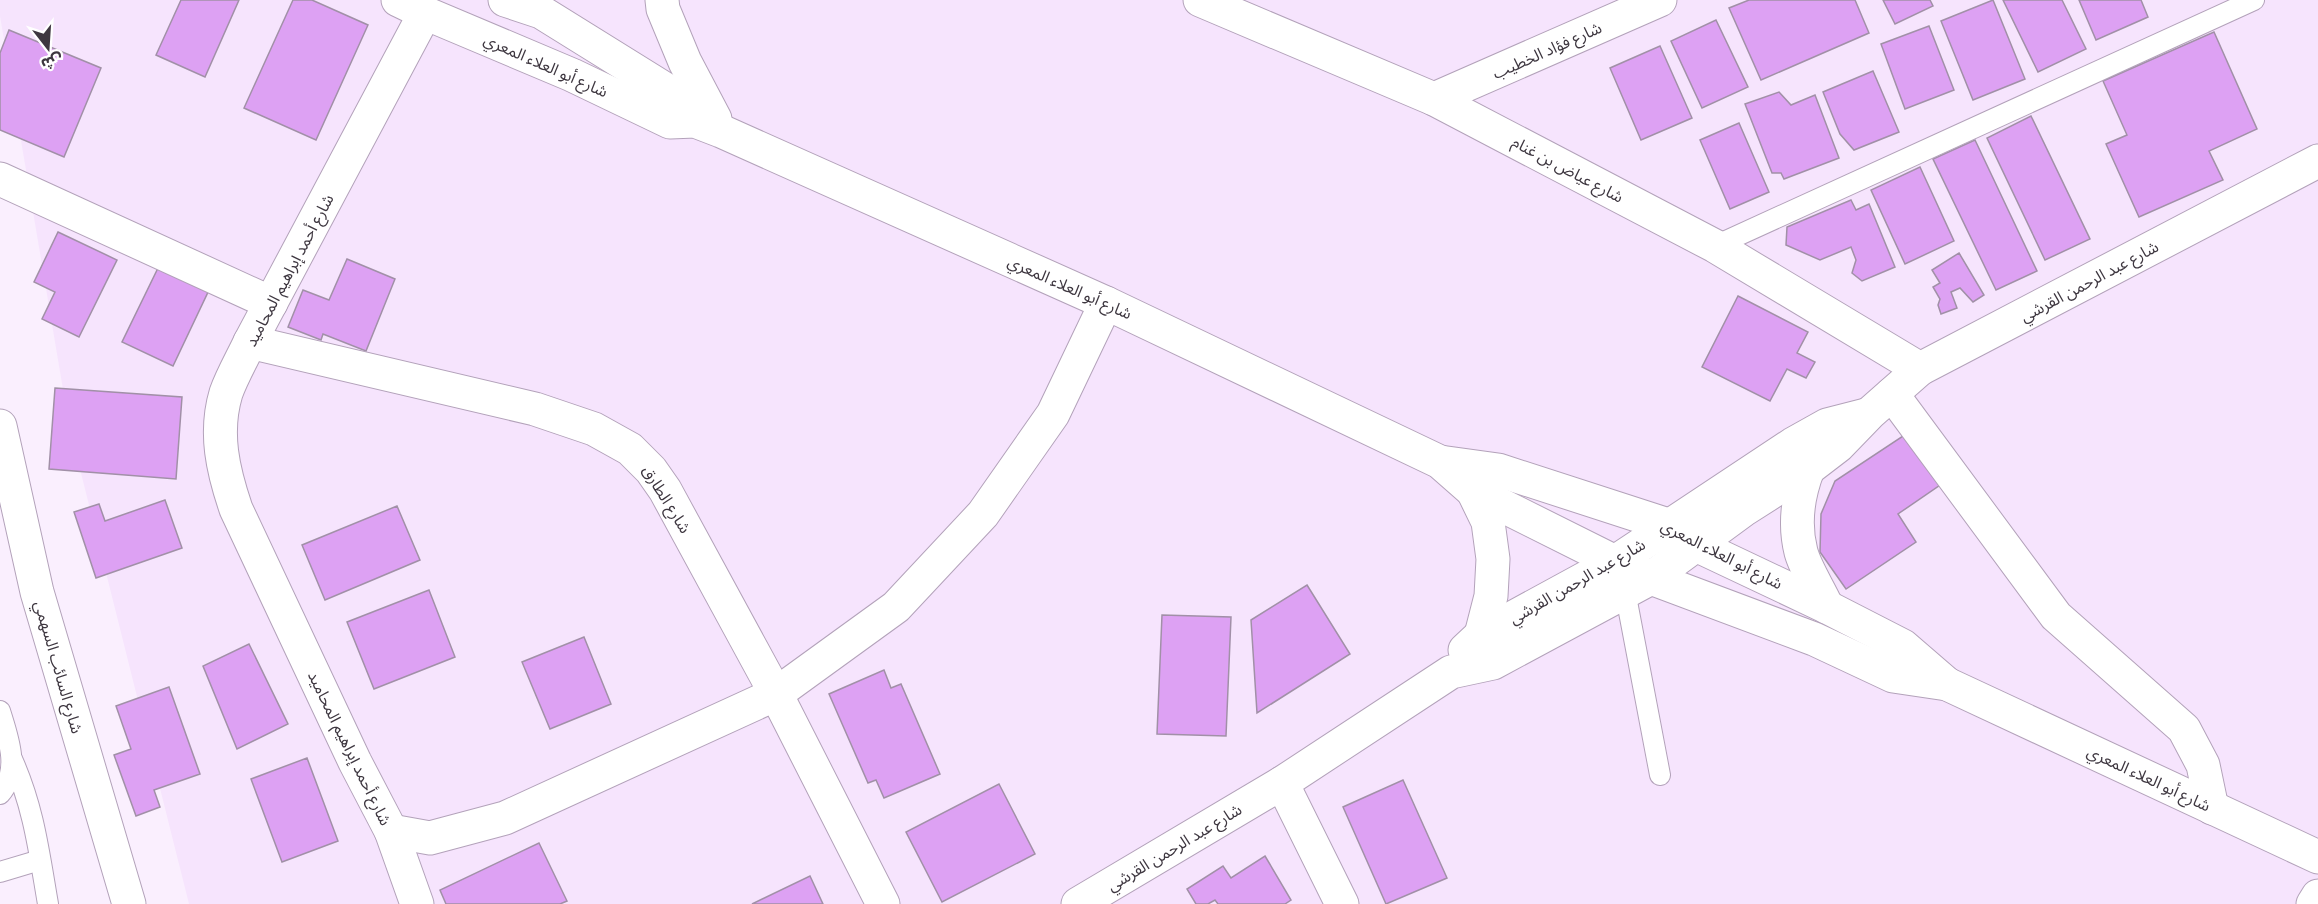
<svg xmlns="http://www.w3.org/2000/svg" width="2318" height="904" font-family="'Titillium Web','Noto Sans Arabic',sans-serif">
	<rect width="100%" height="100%" fill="#faeffe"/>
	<polygon fill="#f6e4fd" points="0,0 2318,0 2318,904 189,904 69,425 0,16"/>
	<g fill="#dda1f3" stroke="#a190a7" stroke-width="1.5">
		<polygon points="181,0 239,0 205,77 156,55"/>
		<polygon points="293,0 312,0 368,25 316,140 244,108"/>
		<polygon points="1749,0 1855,0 1869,33 1761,80 1729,8"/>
		<polygon points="1883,0 1930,0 1933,6 1895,24"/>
		<polygon points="1993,0 2025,79 1973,100 1941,21"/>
		<polygon points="2003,0 2062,0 2086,49 2038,72"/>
		<polygon points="2079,0 2141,0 2148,17 2096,40"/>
		<polygon points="1716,20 1748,87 1702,108 1671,41"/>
		<polygon points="1929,26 1954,90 1905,109 1881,44"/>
		<polygon points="9,30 101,68 64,157 0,130 0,53"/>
		<polygon points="2214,32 2257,129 2209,151 2223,180 2139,217 2106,144 2127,135 2103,81"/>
		<polygon points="1660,46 1692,118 1641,140 1610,68"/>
		<polygon points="1873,71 1899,132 1854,150 1840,134 1823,92"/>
		<polygon points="1779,92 1791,105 1815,95 1839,158 1784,179 1781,173 1772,173 1745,104"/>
		<polygon points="2031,116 2090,239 2045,260 1987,138"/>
		<polygon points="1739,123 1769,192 1730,209 1700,140"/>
		<polygon points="1975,140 2037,271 1996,290 1933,159"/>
		<polygon points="1920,167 1954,241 1905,264 1871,190"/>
		<polygon points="1851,200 1856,210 1869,204 1895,267 1862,281 1852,273 1856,260 1851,247 1820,260 1786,245 1787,227"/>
		<polygon points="58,232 117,260 79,337 42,319 55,292 34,282"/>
		<polygon points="1959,253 1984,295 1973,302 1960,288 1951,292 1957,308 1941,314 1938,305 1940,299 1933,287 1940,283 1932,270"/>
		<polygon points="347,259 395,279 366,351 323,334 321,340 288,327 303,290 329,300"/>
		<polygon points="159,266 209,290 173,366 122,342"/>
		<polygon points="1738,296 1808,332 1797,353 1815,362 1806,378 1787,369 1770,401 1702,367"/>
		<polygon points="55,388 182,397 176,479 49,469"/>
		<polygon points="1909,432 1943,483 1898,514 1916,542 1846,589 1820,552 1821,514 1835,481"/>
		<polygon points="165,500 182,548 96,578 74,512 99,504 105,521"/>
		<polygon points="397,506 420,560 325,600 302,545"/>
		<polygon points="1307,585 1350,654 1257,713 1251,620"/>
		<polygon points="429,590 455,657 374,689 347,622"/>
		<polygon points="1162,615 1231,617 1226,736 1157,734"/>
		<polygon points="584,637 611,704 550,729 522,662"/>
		<polygon points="249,644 288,724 237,749 203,666"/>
		<polygon points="884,670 891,688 901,684 940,774 884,798 876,780 868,783 829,694"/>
		<polygon points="169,687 200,774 154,790 160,807 136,816 114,755 131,749 116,706"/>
		<polygon points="307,758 338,841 282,862 251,779"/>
		<polygon points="1403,780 1447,878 1386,904 1343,807"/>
		<polygon points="999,784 1035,854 942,902 906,832"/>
		<polygon points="539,843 567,901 560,904 446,904 440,890"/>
		<polygon points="1265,856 1291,900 1285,904 1218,904 1215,900 1208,904 1196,904 1187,889 1223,866 1231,878"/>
		<polygon points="810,876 823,904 752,904"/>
	</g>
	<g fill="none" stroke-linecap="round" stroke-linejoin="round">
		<g stroke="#b3a2ba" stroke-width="22">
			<g id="lane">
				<polyline points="1715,246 2254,0"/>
				<polyline points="1625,591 1660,775"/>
				<path d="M0 711C8 737 21 770 0 794"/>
				<path d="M12 759C34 808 39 852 48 904"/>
				<polyline points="0,872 40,860"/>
			</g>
		</g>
		<g stroke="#b3a2ba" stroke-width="35">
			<g id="street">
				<polyline points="1200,0 1434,99 1715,246 1920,369"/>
				<polyline points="1434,99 1660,0"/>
				<polyline points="0,179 271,303"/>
				<polyline points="250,342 535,409 594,429 630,449 651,470 665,490 776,694 883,904"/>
				<polyline points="1892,394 2056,616 2184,729 2203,765 2212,808"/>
				<polyline points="0,426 37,592 129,904"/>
				<polyline points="1465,650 1481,635 1615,562 1793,444 1827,425 1866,415"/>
				<polyline points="1282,783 1342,904"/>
				<polyline points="391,831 430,838 505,818 776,694 896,607 983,514 1053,414 1106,303"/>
				<path d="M417 904 391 831 355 762 236 509C223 471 214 433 226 393 232 376 242 359 250 342L425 13"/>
				<polyline points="1078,904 1282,783 1451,672 1493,663 1651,578 1745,509 1808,469 1838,446 1869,414 1920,369 2318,161"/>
				<polyline points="2313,904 2318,896"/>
			</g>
		</g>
		<g stroke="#b3a2ba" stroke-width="35">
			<g id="secondary">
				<polyline points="398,0 425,13 572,75 670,122 695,121 721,131 1106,303 1440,462 1473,491 1615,562 1651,578 1814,639 1893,676 1947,684 2318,857"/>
				<polyline points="505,0 541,12 681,99 695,121"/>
				<polyline points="662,0 663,9 685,62 715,119"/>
				<polyline points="1440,462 1498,470 1671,526 1696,545 1827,607 1903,646 1947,684"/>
				<path d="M1808 469C1798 495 1794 525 1801 552 1806 570 1819 589 1827 607"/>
				<polyline points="1473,491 1488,522 1493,559 1491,596 1481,635"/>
			</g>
		</g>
		<use href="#lane" stroke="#fff" stroke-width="20"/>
		<use href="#street" stroke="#fff" stroke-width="33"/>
		<use href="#secondary" stroke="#fff" stroke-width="33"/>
	</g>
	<g text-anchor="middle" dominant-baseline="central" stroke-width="4.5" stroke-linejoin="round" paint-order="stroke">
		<g font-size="16" fill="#3e3740" stroke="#fff">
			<text transform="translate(1547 50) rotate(-24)">شارع فؤاد الخطيب</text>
			<text transform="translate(546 65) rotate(24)">شارع أبو العلاء المعري</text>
			<text transform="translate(1568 169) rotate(28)">شارع عياض بن غنام</text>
			<text transform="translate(289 270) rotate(-62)">شارع أحمد إبراهيم المحاميد</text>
			<text transform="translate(2089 281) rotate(-28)">شارع عبد الرحمن القرشي</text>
			<text transform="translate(1070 287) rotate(24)">شارع أبو العلاء المعري</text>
			<text transform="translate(667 499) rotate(58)">شارع الطارق</text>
			<text transform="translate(1722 554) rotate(27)">شارع أبو العلاء المعري</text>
			<text transform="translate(1577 581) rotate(-30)">شارع عبد الرحمن القرشي</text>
			<text transform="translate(59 667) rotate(74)">شارع السائب السهمي</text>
			<text transform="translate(350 748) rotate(64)">شارع أحمد إبراهيم المحاميد</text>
			<text transform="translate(2149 778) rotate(25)">شارع أبو العلاء المعري</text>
			<text transform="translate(1174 847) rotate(-31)">شارع عبد الرحمن القرشي</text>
		</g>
	</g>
	<g transform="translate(48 48) rotate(163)" stroke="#ffffff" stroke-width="4.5" paint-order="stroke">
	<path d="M0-4.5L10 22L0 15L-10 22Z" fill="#3e3740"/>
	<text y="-9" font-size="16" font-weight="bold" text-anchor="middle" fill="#3e3740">ش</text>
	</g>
</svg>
